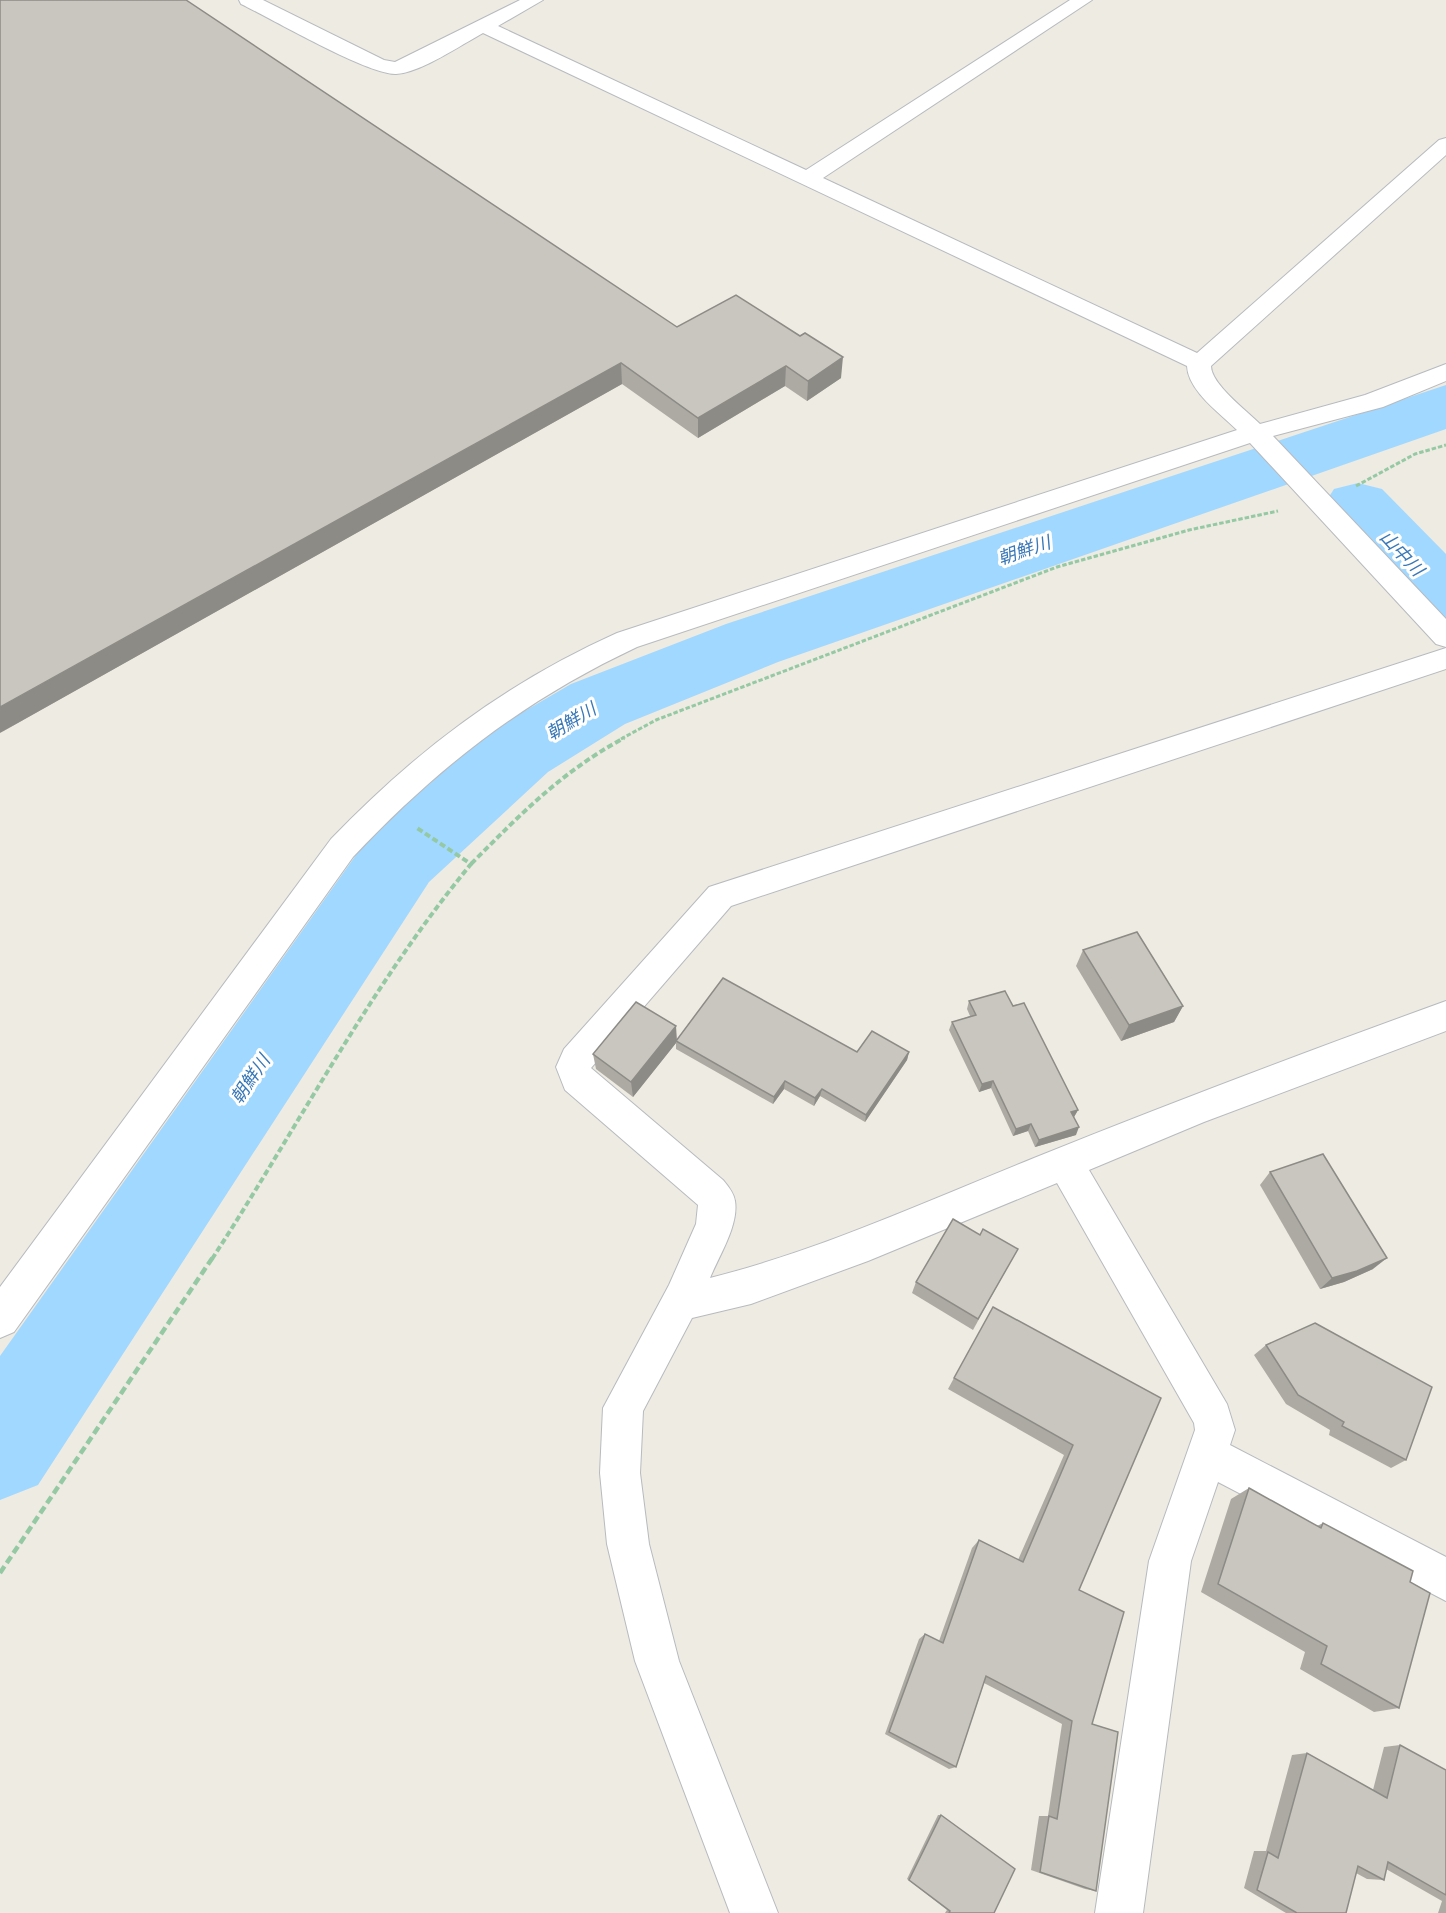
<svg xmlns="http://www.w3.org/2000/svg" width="1446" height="1913" font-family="'IBM Plex Sans','Noto Sans JP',sans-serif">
	<rect width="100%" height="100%" fill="#eeebe2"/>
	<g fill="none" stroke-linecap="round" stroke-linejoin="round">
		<g fill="#a1d8ff" fill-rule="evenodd">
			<polygon points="1446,385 1446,429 778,662 625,724 548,772 429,882 38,1485 0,1500 0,1356 371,834 492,730 571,684 726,624"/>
			<polygon points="1358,483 1382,489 1446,554 1446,625 1420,617 1334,523 1323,506 1334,489"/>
		</g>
		<g stroke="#b7babf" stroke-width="2">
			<g id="minor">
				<path d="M239 0H263L384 60 395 62 520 0H543L498 26 806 170 1070 0H1092L823 178 1197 353 1439 140 1446 138V155L1211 366C1211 384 1246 410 1260 424L1365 395 1446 364V381L1383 407 1273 436 1446 619V647L1436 644 1250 443 637 647C524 700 438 767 353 857L14 1332 0 1338V1287L331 839C417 750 504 684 617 633L1237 430C1221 414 1188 391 1187 366L483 33C461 45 420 73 396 74 368 75 272 19 241 4Z"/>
				<path d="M1446 648V669L731 906 591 1068 723 1180C728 1186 734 1193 735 1201 739 1225 719 1256 710 1278 821 1250 927 1201 1034 1158 1170 1103 1308 1051 1446 1001V1031L1204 1122 1089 1170 1227 1404 1235 1430 1230 1445 1446 1557V1601L1218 1482 1191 1561 1143 1913H1095L1149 1561 1195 1430 1194 1423 1057 1183 868 1261 751 1304 692 1318 643 1411 640 1473 649 1544 679 1661 778 1913H730L635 1661 607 1544 600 1473 603 1408 669 1285 696 1224 698 1205 565 1090 556 1067 564 1049 709 887Z"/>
			</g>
		</g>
		<g stroke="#95c9a3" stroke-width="3" stroke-dasharray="4.5 2" stroke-linecap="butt">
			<polyline points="1356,486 1415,454 1446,445"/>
			<polyline points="621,739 656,720 1057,567 1189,530 1278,511"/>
		</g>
		<g stroke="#95c9a3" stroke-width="4" stroke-dasharray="6 3" stroke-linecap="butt">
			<path d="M471 864C521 814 561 772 624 738"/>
			<path d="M212 1259C298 1127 371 985 471 864L417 828"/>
		</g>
		<polyline stroke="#95c9a3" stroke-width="4.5" stroke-dasharray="8 4" stroke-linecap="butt" points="0,1573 213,1257"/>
		<use href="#minor" fill="#fff" fill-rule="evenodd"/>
	</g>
	<g fill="#adaaa4">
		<polygon points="677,327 800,336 841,378 807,401 785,386 698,438 622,384 0,733"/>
		<polygon points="1083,950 1183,1006 1174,1022 1121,1041 1076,966"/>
		<polygon points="969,1001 1013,1006 1078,1110 1074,1117 1076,1135 1035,1147 1028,1131 1013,1136 991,1088 979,1092 949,1030 952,1022 970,1016 967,1009"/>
		<polygon points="677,1039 857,1052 909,1052 907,1060 865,1122 820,1096 814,1106 784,1089 773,1104 676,1049 676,1043 633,1097 596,1069 593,1054"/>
		<polygon points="1270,1172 1373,1269 1344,1282 1320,1289 1260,1185"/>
		<polygon points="1011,1261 973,1330 912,1293 916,1282"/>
		<polygon points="1266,1345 1406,1460 1391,1468 1329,1435 1330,1430 1286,1404 1254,1355"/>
		<polygon points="954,1378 1161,1398 1079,1590 1092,1724 1096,1891 1085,1889 1031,1870 1039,1816 1048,1816 1062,1724 984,1683 956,1767 949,1769 885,1734 919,1639 925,1634 939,1641 972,1548 979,1540 1018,1560 1064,1455 948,1389"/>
		<polygon points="1249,1488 1317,1526 1323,1523 1410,1582 1399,1708 1374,1712 1300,1669 1305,1652 1201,1592 1231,1499"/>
		<polygon points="1400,1745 1446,1770 1446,1913 1438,1913 1442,1901 1386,1869 1384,1880 1367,1879 1356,1873 1346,1913 1286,1913 1244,1888 1254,1851 1266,1851 1292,1755 1307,1753 1373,1790 1384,1747"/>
		<polygon points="938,1815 941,1815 994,1913 945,1913 947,1910 907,1879"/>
	</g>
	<g fill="#8d8b86">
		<polygon points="843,357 841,378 807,401 808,381"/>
		<polygon points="621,363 622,384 0,733 0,707"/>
		<polygon points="786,366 785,386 698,438 698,418"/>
		<polygon points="1183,1006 1174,1022 1121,1041 1129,1025"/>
		<polygon points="676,1026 677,1041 676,1041 676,1043 633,1097 631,1082"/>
		<polygon points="909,1052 907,1060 865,1122 866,1115"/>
		<polygon points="785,1081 784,1089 773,1104 774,1097"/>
		<polygon points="993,1081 991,1088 979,1092 982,1084"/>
		<polygon points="822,1089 820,1096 814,1106 815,1098"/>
		<polygon points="1078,1110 1074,1117 1068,1119 1071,1112"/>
		<polygon points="1031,1124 1028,1131 1013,1136 1016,1129"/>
		<polygon points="1079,1127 1076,1135 1035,1147 1039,1140"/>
		<polygon points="1387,1258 1373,1269 1344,1282 1320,1289 1332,1278"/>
	</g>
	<g fill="#c9c6bf" stroke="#8d8b86" stroke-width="1.5">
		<polygon points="0,0 186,0 677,327 736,295 800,336 805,333 843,357 808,381 786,366 698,418 621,363 0,707"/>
		<polygon points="1137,932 1183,1006 1129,1025 1083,950"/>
		<polygon points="723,978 857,1052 872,1031 909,1052 866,1115 822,1089 815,1098 785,1081 774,1097 676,1041"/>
		<polygon points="1005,991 1013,1006 1024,1003 1078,1110 1071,1112 1079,1127 1039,1140 1031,1124 1016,1129 993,1081 982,1084 952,1022 976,1015 969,1001"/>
		<polygon points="636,1002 676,1026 631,1082 593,1054"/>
		<polygon points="1323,1154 1387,1258 1357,1271 1332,1278 1270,1172"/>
		<polygon points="953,1219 980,1235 983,1229 1018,1249 978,1319 916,1282"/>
		<polygon points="993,1307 1161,1398 1079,1590 1124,1612 1092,1724 1118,1732 1096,1891 1040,1872 1049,1816 1057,1819 1072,1721 986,1676 956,1767 889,1732 925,1634 943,1643 979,1540 1023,1562 1073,1445 954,1378"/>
		<polygon points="1315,1323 1432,1387 1406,1460 1342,1426 1344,1422 1298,1395 1266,1345"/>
		<polygon points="1249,1488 1321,1528 1323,1523 1413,1571 1410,1582 1430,1593 1399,1708 1321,1664 1327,1646 1218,1584"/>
		<polygon points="1400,1745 1446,1770 1446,1895 1388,1862 1384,1880 1358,1866 1346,1913 1297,1913 1257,1890 1268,1852 1278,1858 1307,1753 1387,1798"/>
		<polygon points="941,1815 1015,1869 994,1913 949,1913 950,1911 909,1880"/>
	</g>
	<g text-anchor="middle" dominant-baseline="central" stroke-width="6" stroke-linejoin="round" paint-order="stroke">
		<g font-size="18" font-style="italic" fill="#3978b7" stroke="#fff">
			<text transform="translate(1024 550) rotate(-19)">朝鮮川</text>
			<text transform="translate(1402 553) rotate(47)">山中川</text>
			<text transform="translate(571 721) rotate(-31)">朝鮮川</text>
			<text transform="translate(250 1079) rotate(-56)">朝鮮川</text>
		</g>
	</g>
</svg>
